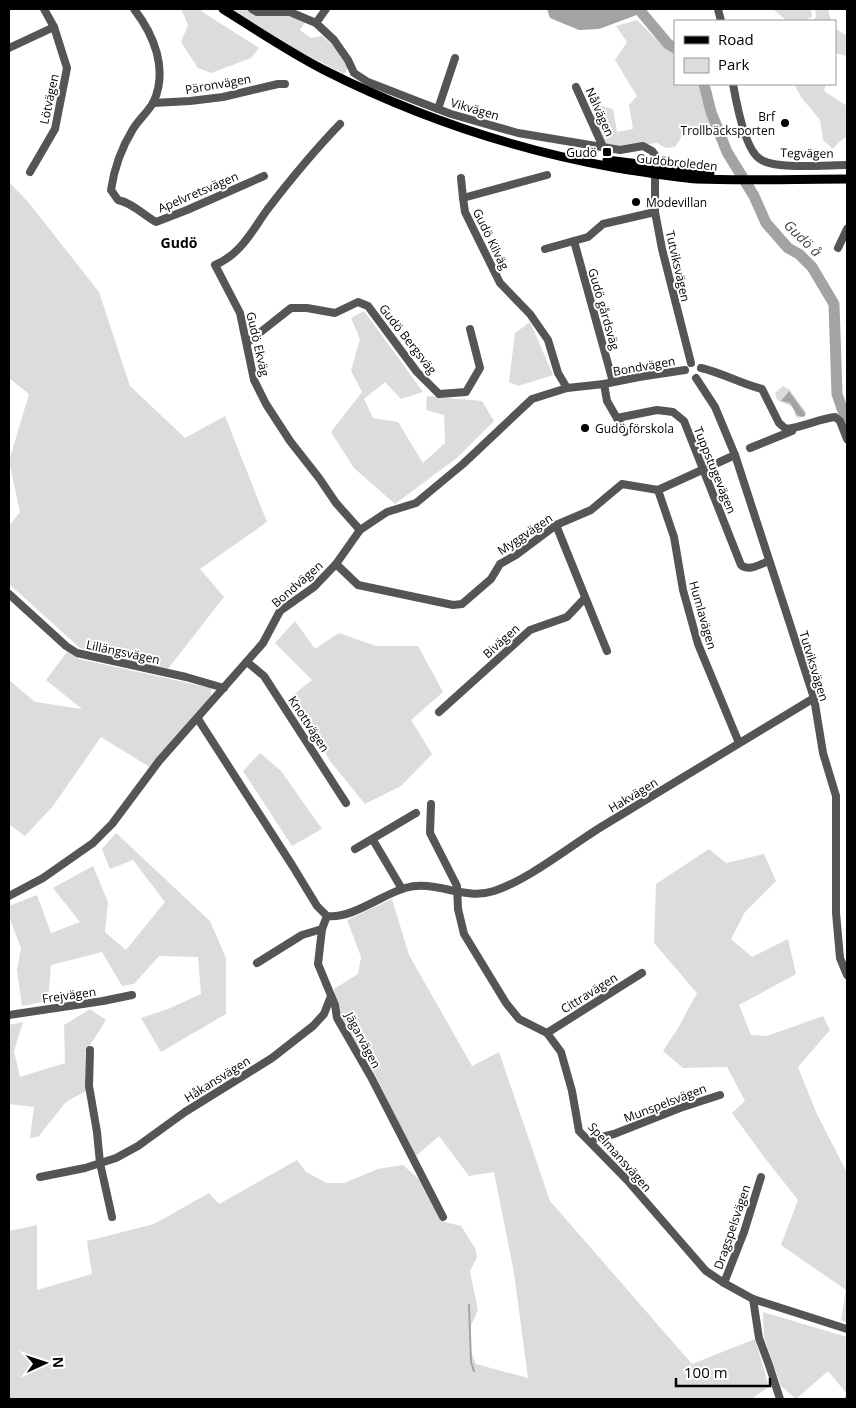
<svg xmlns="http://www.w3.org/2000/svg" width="856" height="1408" font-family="'Open Sans',sans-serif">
	<rect width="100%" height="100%" fill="#fff"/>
	<g fill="#dcdcdc" fill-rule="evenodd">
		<polygon points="181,9 199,9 207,15 259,48 251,58 211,73 198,68 181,42 188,25"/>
		<polygon points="230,9 244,9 263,16 292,16 305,22 300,30 311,38 322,36 340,52 348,68 344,74 291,47"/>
		<polygon points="773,9 811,9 812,17 803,21 787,21"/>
		<polygon points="815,9 828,9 831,21 813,21 816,17"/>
		<polygon points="637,20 667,50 675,54 675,84 699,84 713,122 709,129 681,131 681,138 675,147 666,148 657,143 622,147 606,144 593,116 598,105 613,109 617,132 633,129 629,105 637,96 615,60 627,42 616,26"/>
		<polygon points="835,28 847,36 847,56 835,53"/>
		<polygon points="794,84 826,84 824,91 847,106 847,136 839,142 833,149 823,140 820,120 801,97"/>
		<polygon points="9,182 29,203 99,292 130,386 185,438 225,416 267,522 200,569 224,597 167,670 80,648 9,584 9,526 20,512 9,461 29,394 9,378"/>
		<polygon points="364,311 423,392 401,399 385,382 364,399 373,418 398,422 423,463 445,443 444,415 426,410 427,396 482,401 494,421 458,457 395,504 354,468 331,432 362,392 351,371 360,339 351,318"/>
		<polygon points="530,322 553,375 518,386 509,382 515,333"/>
		<path d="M783 386 789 389 806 412 805 416 798 418 795 415C794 402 784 406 777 399L775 393ZM789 391 805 413H796L790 403 781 401Z"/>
		<polygon points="295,621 315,649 339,633 376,646 418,646 443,692 411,720 432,754 401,786 365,804 330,761 292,696 312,680 275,643"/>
		<polygon points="67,652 79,659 211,688 211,698 151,768 101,737 53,806 25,836 9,824 9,680 35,702 82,709 46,680"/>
		<polygon points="260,753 281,771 322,829 292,846 243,771"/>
		<polygon points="116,833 210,921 226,958 226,1014 161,1052 141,1018 168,1009 201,994 198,957 159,956 134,984 122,986 102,952 51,965 48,1001 22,1006 17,970 21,948 9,917 9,906 37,895 51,933 80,922 53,888 93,866 108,902 105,932 126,950 165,902 133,860 110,869 102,849"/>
		<polygon points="709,849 726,863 764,854 776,881 745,912 731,939 752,957 788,939 796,974 739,1005 751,1035 767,1036 823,1016 830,1030 798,1067 816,1112 847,1173 847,1323 841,1320 846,1290 781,1245 798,1200 764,1157 732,1113 745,1101 727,1067 683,1068 663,1051 678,1028 697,993 654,943 656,884"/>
		<polygon points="392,899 409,955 472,1066 499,1052 550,1201 692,1364 755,1339 769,1387 751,1399 9,1399 9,1231 37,1225 37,1290 92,1274 87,1241 154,1224 209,1193 219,1204 297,1160 306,1172 327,1183 344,1183 378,1169 403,1165 420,1180 441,1221 461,1226 475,1248 477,1257 470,1271 478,1310 469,1330 471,1352 476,1364 528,1378 514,1273 494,1172 469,1176 439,1136 415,1157 368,1060 341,1020 334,989 358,974 361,957 347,920"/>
		<polygon points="90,1009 106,1020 85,1053 86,1091 66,1102 38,1137 30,1138 34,1107 9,1104 9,1025 23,1022 14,1051 20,1077 65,1063 64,1025"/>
		<polygon points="763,1312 847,1337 847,1399 843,1399 847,1394 828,1371 796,1399 781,1386 764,1337"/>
	</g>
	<g fill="#a3a3a3">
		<polygon points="547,9 638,9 642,13 599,29 579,30 550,18"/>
		<polygon points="789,391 805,413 805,416 802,417 797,415 790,403 781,401"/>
	</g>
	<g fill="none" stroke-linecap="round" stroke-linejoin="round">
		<polyline stroke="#a3a3a3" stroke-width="2" points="469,1305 471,1362 474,1371"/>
		<g stroke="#a3a3a3" stroke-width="11">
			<polyline points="642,13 668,44 675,48"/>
			<polyline points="704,84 711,112 727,152 754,196 766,223 788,248 799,254 812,267 834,304 837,394 847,423"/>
		</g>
		<g stroke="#555" stroke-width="8">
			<path d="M134 9C154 35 168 69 154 101 150 110 139 119 133 129 122 147 114 169 111 190L118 200C133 203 143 215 156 222L187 210 264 176"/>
			<polyline points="252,9 257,12 290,12 316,23 334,40 348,60 354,73 368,82 422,103 451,114 518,133 620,150 643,146 652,151 655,155 655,212 662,249 691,363"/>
			<polyline points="718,9 721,21"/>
			<polyline points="316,23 326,9"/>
			<polyline points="9,48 54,27"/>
			<path d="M733 84C736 101 745 150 760 159 776 170 826 165 847 165"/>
			<polyline points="576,87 603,147"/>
			<polyline points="153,103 190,101 223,97 278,84 285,84"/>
			<polyline points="438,109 455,58"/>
			<path d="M340 124C314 151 290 180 267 210 252 231 241 254 215 265L240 313 254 380 266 404 290 441 319 478 336 503 360 530"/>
			<polyline points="30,172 55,129 67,68 54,27 44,9"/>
			<polyline points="547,175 463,198 465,212 500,283 530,314 548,340 558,373 567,388"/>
			<polyline points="461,178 463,198"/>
			<polyline points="574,241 613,382"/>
			<polyline points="838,248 847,229"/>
			<polyline points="545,249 588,237 603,224 655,212"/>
			<polyline points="248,342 291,308 307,308 335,313 358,302 368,306 417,372 439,394 466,392 480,368 470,329"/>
			<path d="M701 368C723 373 741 384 762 389L779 423 786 429C804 427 818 419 835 417L840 421 847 439"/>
			<polyline points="696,378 715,407 735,455 814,698 823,753 836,796 836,913 840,958 847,975"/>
			<polyline points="604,384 607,401 625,432"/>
			<path d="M617 418 657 410 673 412 684 421 741 565C749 572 760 564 769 561"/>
			<polyline points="750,448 792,431"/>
			<polyline points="658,490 674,537 683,590 698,644 739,743"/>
			<polyline points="556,525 607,651"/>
			<polyline points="336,564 358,585 453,605 462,604 491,579 500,564 516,555 556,525 591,510 622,484 658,490 735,455"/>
			<polyline points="9,594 66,646 77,653 186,677 224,688"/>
			<polyline points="247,662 264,676 346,803"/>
			<polyline points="439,712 530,630 567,617 585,598"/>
			<polyline points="198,719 292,865 317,906 327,916 322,929 318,964 335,1005 337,1018 371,1077 443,1217"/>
			<polyline points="431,804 430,833 457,886 458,909 464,934 506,1003 519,1019 547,1033 561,1052 572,1091 579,1131 627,1180 706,1271 724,1283 753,1299 847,1329"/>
			<polyline points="373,840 402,889"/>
			<polyline points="355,849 416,813"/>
			<polyline points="9,896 43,878 93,843 112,824 159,761 263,643 280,611 314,587 336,564 360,530 387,512 416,503 463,464 532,399 567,388 604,384 639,377 685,370"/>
			<path d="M327 916C352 919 381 895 405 888 435 879 464 901 494 891 528 880 569 847 601 827 672 784 743 741 814 698"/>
			<polyline points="257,963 302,935 322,929"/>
			<polyline points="9,1015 103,1001 132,995"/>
			<polyline points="547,1033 642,973"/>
			<polyline points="90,1050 89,1086 97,1132 100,1163 112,1217"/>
			<polyline points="589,1140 614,1134 680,1108 720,1095"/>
			<polyline points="40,1177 85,1168 116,1158 138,1146 185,1112 272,1058 313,1026 324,1014 331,996"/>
			<polyline points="724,1283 744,1232 761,1177"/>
			<polyline points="753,1299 759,1338 769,1365 780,1399"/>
		</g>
		<g stroke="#000" stroke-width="9">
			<path d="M223 9C256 30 289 52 324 70 415 116 516 150 617 168 643 172 670 177 696 179 746 181 797 179 847 179"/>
			<polyline points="607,160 710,173"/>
		</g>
	</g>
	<g fill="#000" stroke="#fff" stroke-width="2">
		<circle cx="785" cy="123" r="5"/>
		<rect x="602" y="147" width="10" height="10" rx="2.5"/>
		<circle cx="636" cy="202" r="5"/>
		<circle cx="585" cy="428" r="5"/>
	</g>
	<g text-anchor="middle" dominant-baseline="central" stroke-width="4" stroke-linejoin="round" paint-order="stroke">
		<g font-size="12" fill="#000" stroke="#fff">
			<text transform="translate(218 84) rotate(-10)">Päronvägen</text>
			<text transform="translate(49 99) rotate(-78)">Lötvägen</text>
			<text transform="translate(475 109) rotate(16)">Vikvägen</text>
			<text transform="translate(600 112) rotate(66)">Nålvägen</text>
			<text transform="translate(807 153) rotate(1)">Tegvägen</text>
			<text transform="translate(677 162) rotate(6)">Gudöbroleden</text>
			<text transform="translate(198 192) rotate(-23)">Apelvretsvägen</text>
			<text transform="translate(491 239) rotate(64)">Gudö Kilväg</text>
			<text transform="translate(678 266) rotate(77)">Tutviksvägen</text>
			<text transform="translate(604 309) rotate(74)">Gudö gårdsväg</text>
			<text transform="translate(408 339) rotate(52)">Gudö Bergsväg</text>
			<text transform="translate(258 344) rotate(77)">Gudö Ekväg</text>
			<text transform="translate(644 366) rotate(-10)">Bondvägen</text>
			<text transform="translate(715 470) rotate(68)">Tuppstugevägen</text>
			<text transform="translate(525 534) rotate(-34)">Myggvägen</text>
			<text transform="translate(297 584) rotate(-41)">Bondvägen</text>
			<text transform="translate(703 615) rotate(74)">Humlavägen</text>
			<text transform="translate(501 641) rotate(-42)">Bivägen</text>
			<text transform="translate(123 652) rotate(12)">Lillängsvägen</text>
			<text transform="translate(814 666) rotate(73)">Tutviksvägen</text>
			<text transform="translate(309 724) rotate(57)">Knottvägen</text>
			<text transform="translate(633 795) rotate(-31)">Hakvägen</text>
			<text transform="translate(589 993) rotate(-32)">Cittravägen</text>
			<text transform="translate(69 995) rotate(-8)">Frejvägen</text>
			<text transform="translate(363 1040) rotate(62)">Jägarvägen</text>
			<text transform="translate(217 1079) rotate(-32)">Håkansvägen</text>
			<text transform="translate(665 1103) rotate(-21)">Munspelsvägen</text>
			<text transform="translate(620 1157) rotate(48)">Spelmansvägen</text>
			<text transform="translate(732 1227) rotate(-71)">Dragspelsvägen</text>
		</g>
		<g font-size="12" fill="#000" stroke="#fff" text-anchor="end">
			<text x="775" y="116">Brf<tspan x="775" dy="14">Trollbäcksporten</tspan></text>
			<text x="597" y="152">Gudö</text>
			<text x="646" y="202" text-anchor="start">Modevillan</text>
			<text x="595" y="428" text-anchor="start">Gudö förskola</text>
		</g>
		<g font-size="14" font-style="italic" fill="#444" stroke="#fff">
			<text transform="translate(803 238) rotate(44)">Gudö å</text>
		</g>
		<g font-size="14" font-weight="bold" fill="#000" stroke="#fff">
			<text x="179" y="242">Gudö</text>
		</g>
	</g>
	<rect width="856" height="1408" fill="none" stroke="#000000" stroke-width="20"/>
	<rect x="674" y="20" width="162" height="65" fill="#ffffff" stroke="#999999"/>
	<rect x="684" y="36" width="25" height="8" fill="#000000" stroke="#999999"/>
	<text x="718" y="45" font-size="15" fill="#000000">Road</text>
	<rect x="684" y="58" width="25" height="15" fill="#dcdcdc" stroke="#999999"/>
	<text x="718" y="70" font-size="15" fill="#000000">Park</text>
	<g transform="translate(45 1363) rotate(87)" stroke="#ffffff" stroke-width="4" paint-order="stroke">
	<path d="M0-4L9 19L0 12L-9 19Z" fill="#000000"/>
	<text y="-8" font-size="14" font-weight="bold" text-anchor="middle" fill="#000000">N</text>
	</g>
	<path d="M676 1378v8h94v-8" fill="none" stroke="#000000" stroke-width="2.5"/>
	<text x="684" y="1378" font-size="15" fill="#000000" stroke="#ffffff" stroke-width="4" paint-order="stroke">100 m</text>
</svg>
